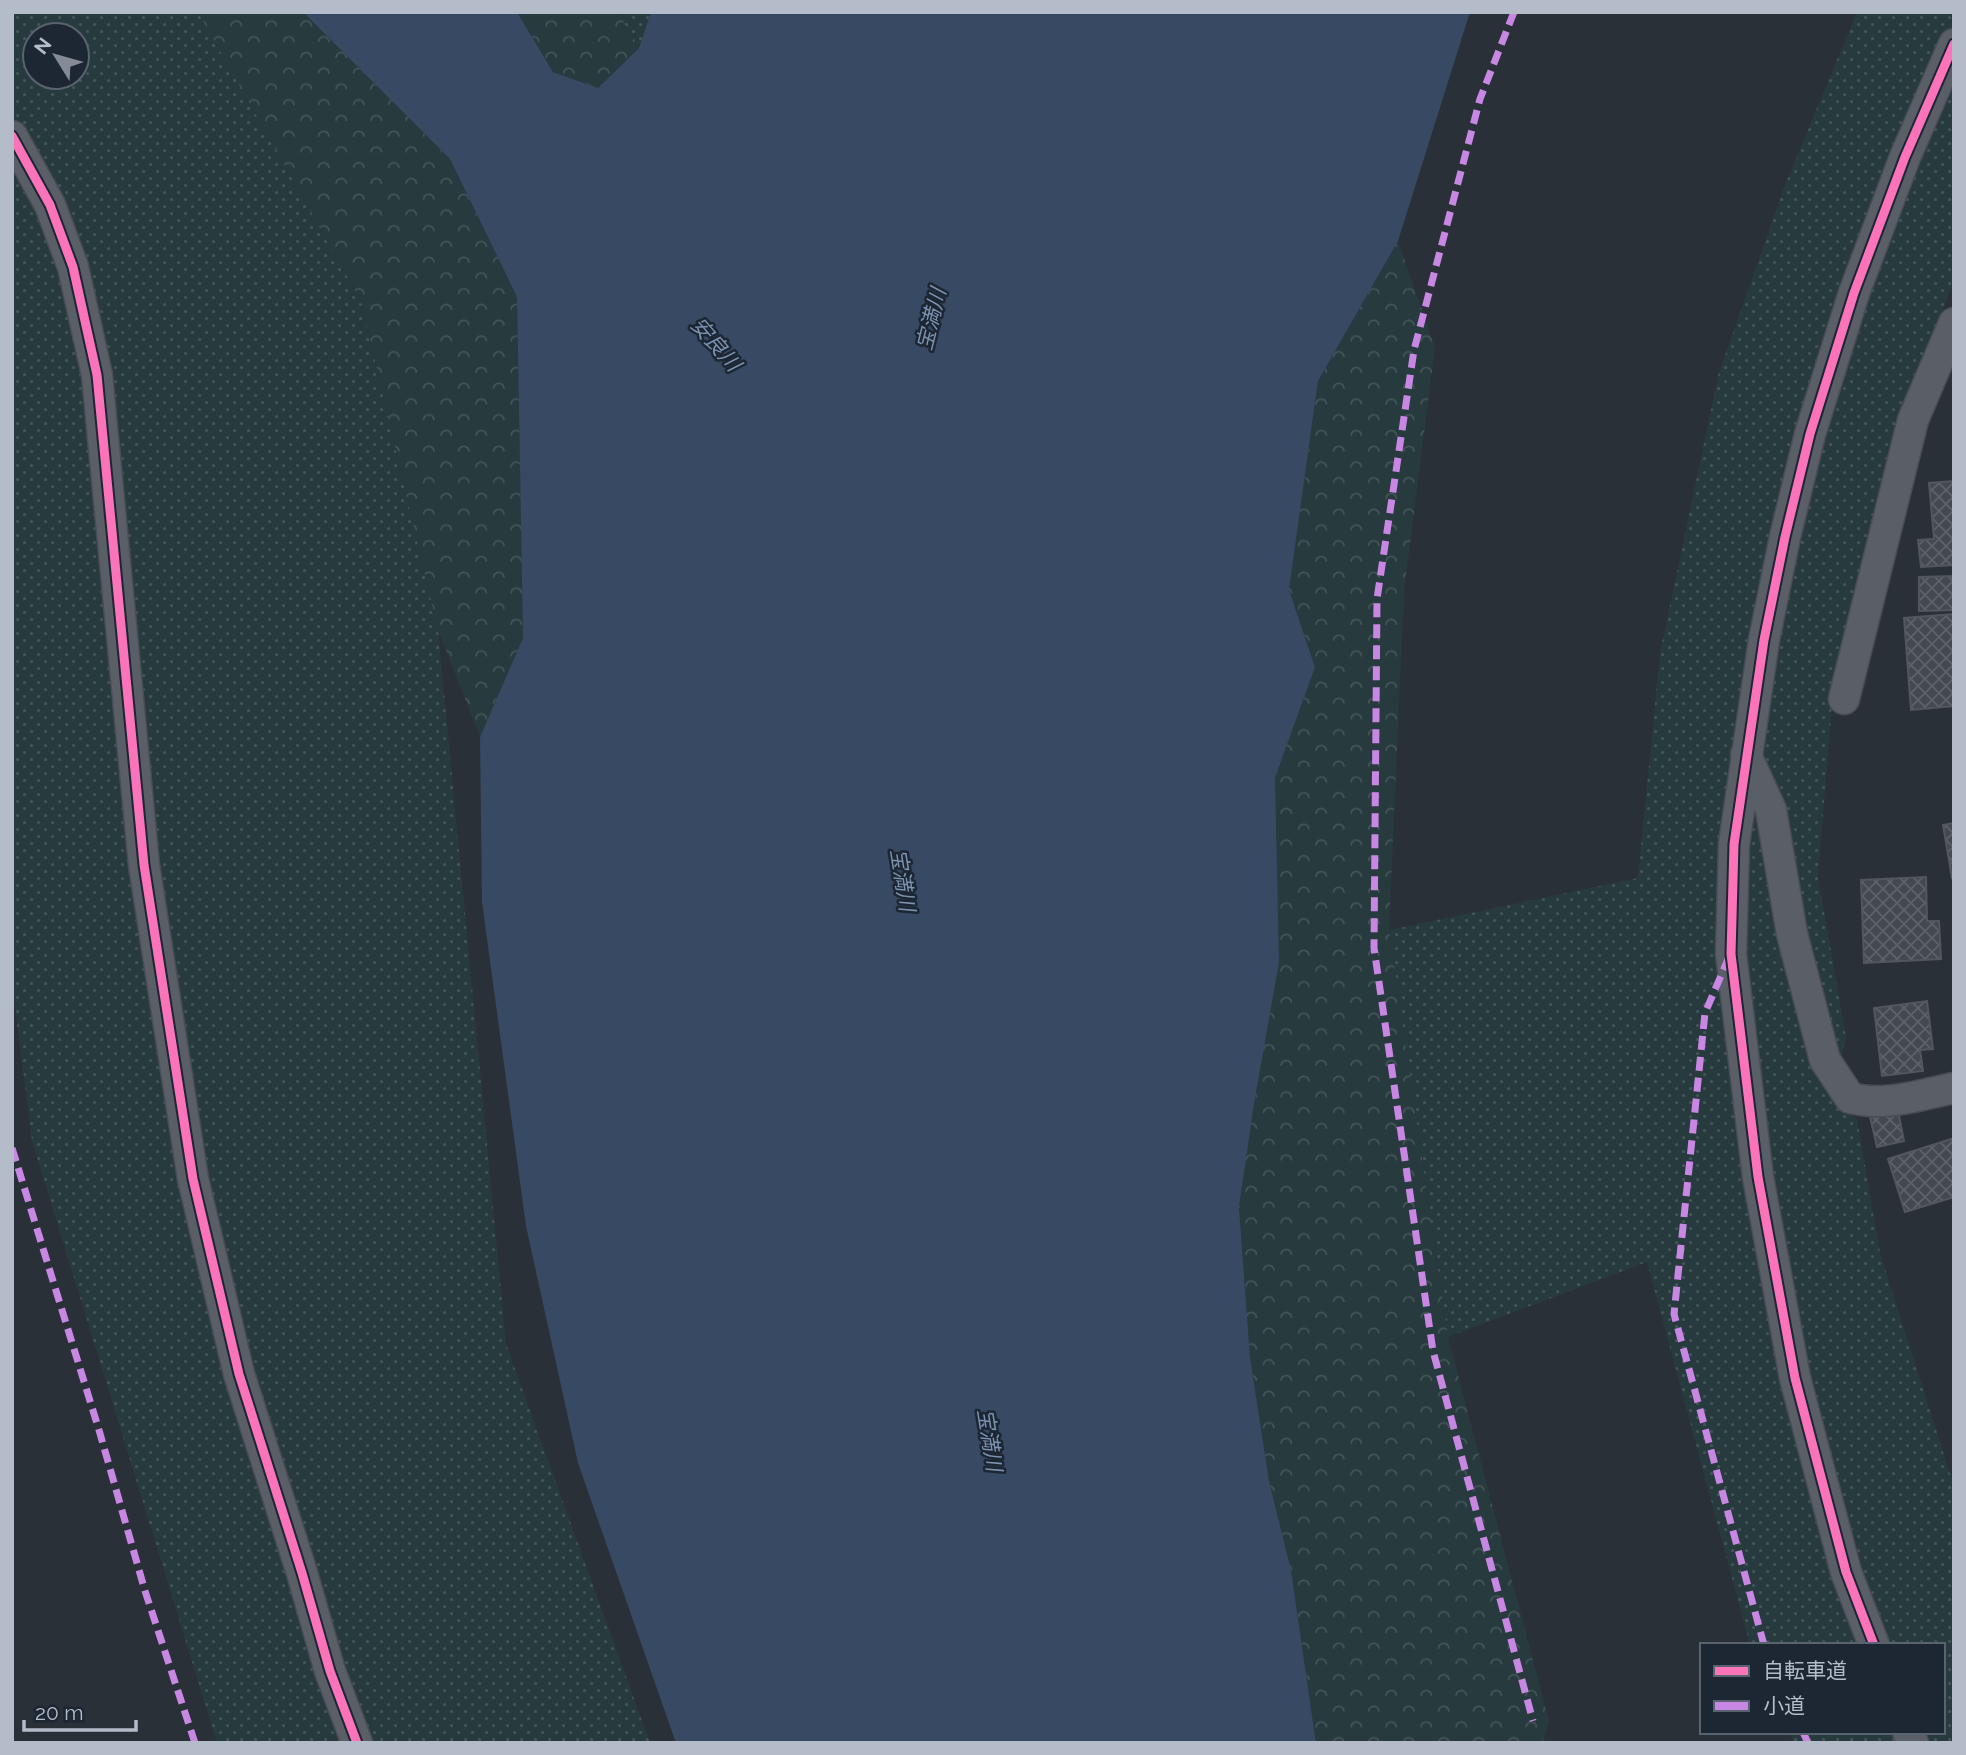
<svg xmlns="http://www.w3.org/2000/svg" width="1966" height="1755" font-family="Raleway,'Noto Sans JP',sans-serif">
	<defs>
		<pattern id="grass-dots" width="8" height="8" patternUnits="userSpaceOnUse" patternTransform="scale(1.75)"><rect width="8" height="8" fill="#273a3e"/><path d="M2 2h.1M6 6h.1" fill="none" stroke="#445559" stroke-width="1.8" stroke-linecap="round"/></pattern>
		<pattern id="forest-crowns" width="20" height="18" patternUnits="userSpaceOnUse" patternTransform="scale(1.75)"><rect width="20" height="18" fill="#273a3e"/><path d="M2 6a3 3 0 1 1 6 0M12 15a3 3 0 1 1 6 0" fill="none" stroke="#445559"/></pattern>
		<pattern id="building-cross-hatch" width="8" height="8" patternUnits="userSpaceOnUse" patternTransform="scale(1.75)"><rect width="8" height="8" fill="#444950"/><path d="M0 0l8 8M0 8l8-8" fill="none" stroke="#5d6168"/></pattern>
	</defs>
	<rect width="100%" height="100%" fill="#2a3038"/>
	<g fill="url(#grass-dots)" fill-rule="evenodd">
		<path d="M12 12H198L361 301 438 630 506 1344 650 1743H217L32 1141 12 984ZM35 35H77V77H35Z"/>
		<polygon points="618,12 651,12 639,48"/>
		<polygon points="1857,12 1954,12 1954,281 1901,417 1832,704 1818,877 1846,1037 1831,1098 1857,1119 1880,1253 1954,1486 1954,1743 1794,1743 1789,1732 1943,1732 1943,1645 1750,1645 1647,1262 1448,1337 1389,930 1638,878 1660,653 1718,376 1783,190"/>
	</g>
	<g fill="url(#forest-crowns)">
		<polygon points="198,12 303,12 450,159 517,297 523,638 480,737 438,630 361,301"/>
		<polygon points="517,12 618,12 639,48 598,88 553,72"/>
		<polygon points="1398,241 1435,348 1404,591 1389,930 1448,1337 1549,1721 1543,1743 1316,1743 1291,1570 1269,1481 1250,1357 1239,1207 1254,1104 1275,778 1315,667 1289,590 1318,381"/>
	</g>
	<polygon fill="#384963" points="303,12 517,12 553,72 598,88 639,48 651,12 1470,12 1398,241 1318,381 1289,590 1315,667 1275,778 1279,962 1254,1104 1239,1207 1250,1357 1269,1481 1291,1570 1316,1743 676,1743 578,1463 526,1226 482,902 480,737 523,638 517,297 450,159"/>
	<g fill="url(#building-cross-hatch)" stroke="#52575f" stroke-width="2">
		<polygon points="1954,481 1954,565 1921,567 1918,540 1934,539 1929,483"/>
		<polygon points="1954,576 1954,610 1919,611 1919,577"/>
		<polygon points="1954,614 1954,706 1911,710 1904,618"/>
		<polygon points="1954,823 1954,877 1952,878 1943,825"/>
		<polygon points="1926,877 1927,921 1939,921 1941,959 1864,963 1861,880"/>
		<polygon points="1927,1001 1933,1049 1920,1050 1923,1071 1882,1076 1874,1008"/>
		<polygon points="1897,1106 1904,1141 1877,1147 1869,1112"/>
		<polygon points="1954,1138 1954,1197 1905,1212 1888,1159"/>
	</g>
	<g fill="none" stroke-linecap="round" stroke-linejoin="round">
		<g stroke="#484c53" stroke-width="33">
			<g id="street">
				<polyline points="12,136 50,205 73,267 97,375 144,865 193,1179 239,1374 302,1573 330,1671 357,1743"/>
				<polyline points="1844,699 1913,420 1954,323"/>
				<path d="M1746 755 1771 810 1792 934 1825 1060 1850 1098C1886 1107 1919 1095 1954 1088"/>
				<polyline points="1874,1645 1846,1572 1795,1378 1758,1177 1731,954 1734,844 1764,640 1785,537 1810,434 1854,293 1905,157 1954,44"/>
				<polyline points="1908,1732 1913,1743"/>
			</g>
		</g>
		<use href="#street" stroke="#5a5e66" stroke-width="30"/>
		<g stroke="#c787e3" stroke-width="7" stroke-dasharray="14 7" stroke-linecap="butt">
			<polyline points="1514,12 1480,99 1414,350 1377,599 1374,948 1433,1351 1533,1721"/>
			<polyline points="1729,957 1705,1013 1674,1314 1764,1645"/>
			<polyline points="12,1148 99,1430 145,1591 195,1743"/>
			<polyline points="1803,1732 1808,1743"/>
		</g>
		<g stroke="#1d2633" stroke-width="13">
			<g id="cycleway">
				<polyline points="12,136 50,205 73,267 97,375 144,865 193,1179 239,1374 302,1573 330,1671 357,1743"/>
				<polyline points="1874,1645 1846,1572 1795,1378 1758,1177 1731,954 1734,844 1764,640 1785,537 1810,434 1854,293 1905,157 1954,44"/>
			</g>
		</g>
		<use href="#cycleway" stroke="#fb73b8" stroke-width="9"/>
	</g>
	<g text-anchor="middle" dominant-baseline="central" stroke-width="5" stroke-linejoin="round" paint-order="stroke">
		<g font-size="21" font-style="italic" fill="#7c92b1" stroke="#1d2633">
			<text transform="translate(931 319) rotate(-76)">宝満川</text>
			<text transform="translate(716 344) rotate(49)">安良川</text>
			<text transform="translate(903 880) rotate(81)">宝満川</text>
			<text transform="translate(990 1440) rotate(81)">宝満川</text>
		</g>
	</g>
	<rect width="1966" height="1755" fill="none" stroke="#b4bcc9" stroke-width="28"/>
	<rect x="1700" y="1643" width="245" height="91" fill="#1d2633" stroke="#59626f" stroke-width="2"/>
	<rect x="1714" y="1666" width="35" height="10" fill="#fb73b8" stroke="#59626f" stroke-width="2"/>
	<text x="1763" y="1678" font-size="21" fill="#b4bcc9">自転車道</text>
	<rect x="1714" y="1701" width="35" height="10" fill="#c787e3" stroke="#59626f" stroke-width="2"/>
	<text x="1763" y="1713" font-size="21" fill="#b4bcc9">小道</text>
	<g transform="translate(56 56) rotate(307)"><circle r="33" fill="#1d2633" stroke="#59626f" stroke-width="2"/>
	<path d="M0-5L12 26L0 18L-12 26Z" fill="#848b96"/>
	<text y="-10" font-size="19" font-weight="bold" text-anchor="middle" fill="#b4bcc9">N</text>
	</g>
	<path d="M24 1720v10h112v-10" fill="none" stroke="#b4bcc9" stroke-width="3.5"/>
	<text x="35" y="1720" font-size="21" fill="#b4bcc9" stroke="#1d2633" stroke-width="5" paint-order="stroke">20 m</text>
</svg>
